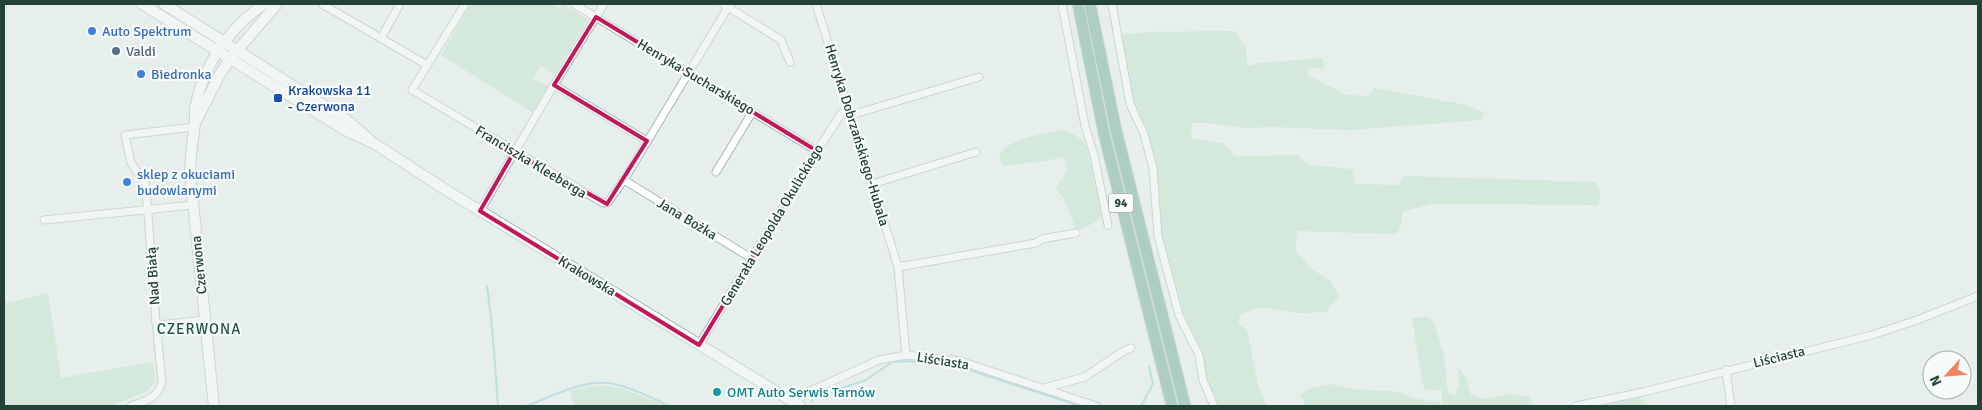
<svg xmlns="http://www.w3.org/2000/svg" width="1982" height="410" font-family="Signika,sans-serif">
	<rect width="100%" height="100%" fill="#e6efeb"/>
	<g fill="#bfe0c8">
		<polygon points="471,4 552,4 559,8 563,4 588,19 554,75 541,65 533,79 548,86 532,112 441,55"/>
		<polygon points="1235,31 1246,48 1247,66 1261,63 1323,58 1324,68 1308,69 1308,75 1347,95 1368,96 1374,88 1462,104 1484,112 1481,120 1349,130 1273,127 1246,128 1208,123 1192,123 1191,138 1224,144 1235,156 1298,155 1308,165 1352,169 1355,184 1398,185 1404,176 1596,182 1600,194 1599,205 1431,204 1402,212 1402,223 1397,234 1297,231 1295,249 1309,267 1330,281 1339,296 1326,312 1298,313 1261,307 1240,314 1238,324 1247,330 1258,385 1267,406 1214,406 1200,357 1180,316 1161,243 1155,178 1134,113 1118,35 1149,32"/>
		<path d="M1060 130C1071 130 1079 137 1086 145L1103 211C1100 222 1087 227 1076 230L1065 200 1056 189C1063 172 1071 178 1064 157L1039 162 1003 166 999 154C1016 136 1037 136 1060 130Z"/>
		<polygon points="4,290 6,303 48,293 61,378 153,362 155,381 147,391 116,404 116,406 4,406"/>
		<polygon points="1425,316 1434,322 1444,357 1448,393 1455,396 1459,385 1458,368 1465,376 1471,395 1485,399 1507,394 1529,396 1534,406 1304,406 1304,403 1300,395 1311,388 1330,384 1352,389 1399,392 1412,398 1442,403 1442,390 1425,390 1422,381 1412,318"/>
		<polygon points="589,386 608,386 623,389 669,406 574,406 570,391"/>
		<polygon points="1640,398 1650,406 1585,406"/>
	</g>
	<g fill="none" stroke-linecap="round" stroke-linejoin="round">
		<g stroke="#8ec9d4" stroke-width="2">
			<path d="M487 286C493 326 495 366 498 406"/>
			<polyline points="812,402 813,398 866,380 892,362 906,361 943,364 972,371 1080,406"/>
			<path d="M526 406C551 397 581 380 608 383 630 386 651 398 671 406"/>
			<polyline points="1141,406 1153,384 1149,366"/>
		</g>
		<g stroke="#a8b8b2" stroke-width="9">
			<g id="street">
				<polyline points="322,4 427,65"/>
				<polyline points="465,4 412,90 603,203 608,202 624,180 730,4"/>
				<polyline points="574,4 817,151"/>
				<polyline points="723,4 781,40 790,62"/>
				<polyline points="816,4 898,267 906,355"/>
				<polyline points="1062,4 1085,126 1094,155 1108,225"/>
				<polyline points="1112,4 1130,104 1144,134 1153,168 1158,236 1179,315 1199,355 1203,380 1214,406"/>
				<polyline points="381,38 400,4"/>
				<polyline points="554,85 647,141"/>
				<polyline points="851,115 979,77"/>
				<polyline points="194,127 125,135 131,163 145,183 146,188 156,322 159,325 205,320"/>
				<polyline points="716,172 753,111"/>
				<polyline points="624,180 751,258"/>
				<polyline points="872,184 976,152"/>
				<polyline points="480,211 554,85 604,4"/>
				<polyline points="44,220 193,205"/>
				<polyline points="898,267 1036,243 1042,239 1076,233"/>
				<polyline points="699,345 817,151 841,114 848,107"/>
				<polyline points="1726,370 1731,406"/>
				<polyline points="1044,388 1085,377 1122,352 1131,348"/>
				<polyline points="796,403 804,394 879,360 906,355 960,361 1096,406"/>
				<path d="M131 406C146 401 158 398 162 382L156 322"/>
				<polyline points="1576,406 1643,392 1872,335 1917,320 1978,296"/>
			</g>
		</g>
		<g stroke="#a4bbb3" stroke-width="12">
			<g id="secondary">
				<polyline points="142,4 345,130 375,144 446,190 800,406"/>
				<polyline points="164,4 347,120 370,140"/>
				<polyline points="196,121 219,76 230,59 277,4"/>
				<path d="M214 406 190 173C190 156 193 140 195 123 195 117 194 110 196 104 204 63 231 27 264 4"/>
			</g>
		</g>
		<g stroke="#c2cac8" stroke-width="13">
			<g id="primary">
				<polyline points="1078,4 1104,134 1172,406"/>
				<polyline points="1090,4 1116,130 1185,406"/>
			</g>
		</g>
		<use href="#street" stroke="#fff" stroke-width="7"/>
		<use href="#secondary" stroke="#fff" stroke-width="10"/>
		<use href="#primary" stroke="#6aa596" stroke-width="11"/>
	</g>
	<path d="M0 0H1982V410H0ZM596 17 817 151 699 345 480 211 514 152 607 204 647 141 554 85Z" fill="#e6efeb" fill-opacity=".55" fill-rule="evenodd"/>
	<path fill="none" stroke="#c2185b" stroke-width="4" stroke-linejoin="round" d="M596 17 817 151 699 345 480 211 514 152 607 204 647 141 554 85Z"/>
	<g fill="#3f7fe0" stroke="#f7fbf9" stroke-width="2">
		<circle cx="92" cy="31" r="5"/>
		<circle cx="141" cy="74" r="5"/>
		<circle cx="127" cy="182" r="5"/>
	</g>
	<circle fill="#5c6f8a" stroke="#f7fbf9" stroke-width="2" cx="116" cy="51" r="5"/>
	<rect fill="#1a4fb4" stroke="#f7fbf9" stroke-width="2" x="273" y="93" width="10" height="10" rx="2.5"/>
	<circle fill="#0f9aa8" stroke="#f7fbf9" stroke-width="2" cx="717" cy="392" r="5"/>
	<g text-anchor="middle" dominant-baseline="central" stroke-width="4.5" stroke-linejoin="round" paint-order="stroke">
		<rect fill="#f7fbf9" stroke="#637a73" stroke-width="1" x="1108.5" y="193.5" width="25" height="19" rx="4"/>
		<g font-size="12" font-weight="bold" fill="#24423a">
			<text x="1121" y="203">94</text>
		</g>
		<g font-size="14" fill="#366cbe" stroke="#f7fbf9" text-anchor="start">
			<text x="102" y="31">Auto Spektrum</text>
			<text x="151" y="74">Biedronka</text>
			<text x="137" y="174">sklep z okuciami<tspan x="137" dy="16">budowlanymi</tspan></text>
		</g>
		<g font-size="14" fill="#4e5e75" stroke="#f7fbf9" text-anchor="start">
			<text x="126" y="51">Valdi</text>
		</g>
		<g font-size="14" fill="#24423a" stroke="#f7fbf9">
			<text transform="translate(696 77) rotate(31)">Henryka Sucharskiego</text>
			<text transform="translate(857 135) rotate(73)">Henryka Dobrzańskiego-Hubala</text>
			<text transform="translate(531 162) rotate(31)">Franciszka Kleeberga</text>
			<text transform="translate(687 219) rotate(31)">Jana Bożka</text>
			<text transform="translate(772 225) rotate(-59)">Generała Leopolda Okulickiego</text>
			<text transform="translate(199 265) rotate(-96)">Czerwona</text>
			<text transform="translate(153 276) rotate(-94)">Nad Białą</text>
			<text transform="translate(587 276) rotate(31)">Krakowska</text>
			<text transform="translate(1779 357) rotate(-14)">Liściasta</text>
			<text transform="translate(943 361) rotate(9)">Liściasta</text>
		</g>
		<g font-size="14" fill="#164399" stroke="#f7fbf9" text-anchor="start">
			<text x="288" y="90">Krakowska 11<tspan x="288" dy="16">- Czerwona</tspan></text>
		</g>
		<g font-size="14" fill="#0d838f" stroke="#f7fbf9" text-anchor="start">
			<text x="727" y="392">OMT Auto Serwis Tarnów</text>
		</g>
		<g font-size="15" letter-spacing="1" fill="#1f5548" stroke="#f7fbf9">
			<text x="199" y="329">CZERWONA</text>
		</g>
	</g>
	<rect width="1982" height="410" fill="none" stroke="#24423a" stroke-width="10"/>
	<g transform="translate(1947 375) rotate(244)"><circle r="24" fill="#f7fbf9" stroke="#a3b1ad"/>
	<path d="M0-4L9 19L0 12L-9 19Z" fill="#f4845f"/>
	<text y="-8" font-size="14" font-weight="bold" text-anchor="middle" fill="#24423a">N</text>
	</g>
</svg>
